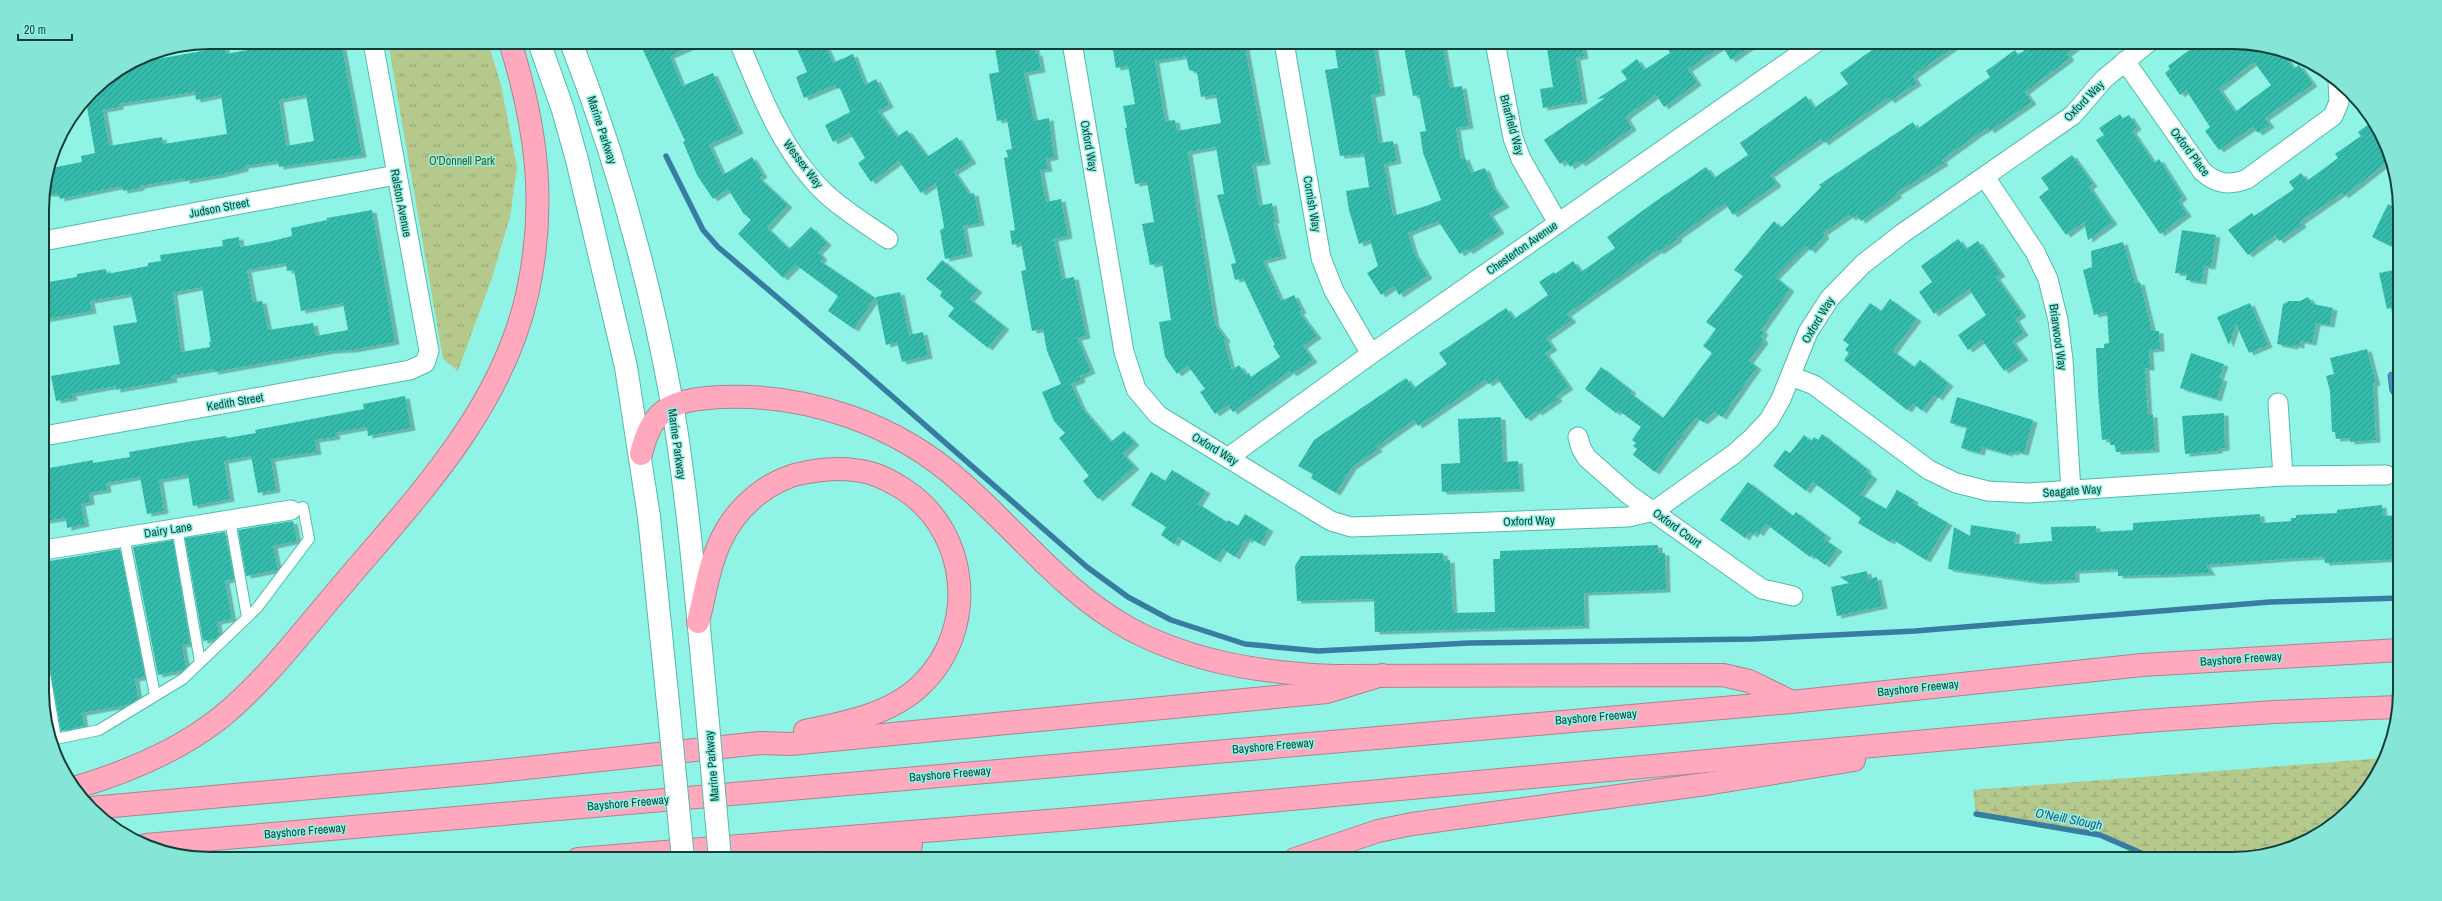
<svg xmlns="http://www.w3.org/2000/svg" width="2442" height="901" font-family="'Archivo Narrow',sans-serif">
	<defs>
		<pattern id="wetland-marsh" width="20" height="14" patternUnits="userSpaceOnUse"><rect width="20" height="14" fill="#b5c98d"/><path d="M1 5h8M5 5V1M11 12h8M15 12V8" fill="none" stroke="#92a574"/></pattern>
		<pattern id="park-tufts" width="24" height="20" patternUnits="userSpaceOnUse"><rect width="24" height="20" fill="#b5c98d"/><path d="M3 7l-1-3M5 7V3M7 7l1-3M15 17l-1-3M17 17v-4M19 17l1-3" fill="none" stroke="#92a574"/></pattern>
		<pattern id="building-hatch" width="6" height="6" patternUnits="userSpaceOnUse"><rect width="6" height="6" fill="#34bcac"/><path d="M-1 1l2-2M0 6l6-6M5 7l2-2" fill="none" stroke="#2b9a8d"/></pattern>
		<filter id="shadow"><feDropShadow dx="4.5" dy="2.5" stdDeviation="0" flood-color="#0004"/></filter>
	</defs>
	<rect width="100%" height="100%" fill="#8ff4e5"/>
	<polygon fill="url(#wetland-marsh)" points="2384,758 2366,793 2334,825 2286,850 2243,859 2155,859 2100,835 1976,814 1973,790"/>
	<polygon fill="url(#park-tufts)" points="388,42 488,42 501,85 517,167 510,217 493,275 458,371 443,359"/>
	<polygon fill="#4997d0" stroke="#387ca2" points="2390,372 2399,374 2399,400 2396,400 2390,391 2388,375"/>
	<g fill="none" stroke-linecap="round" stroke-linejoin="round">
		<g stroke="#387ca2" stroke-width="5.5">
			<polyline points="666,156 703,230 718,247 852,361 1087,567 1128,597 1171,620 1245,644 1318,651 1469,643 1753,639 1915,631 2270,602 2400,598"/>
			<polyline points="1976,814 2100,835 2155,859"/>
		</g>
	</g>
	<g fill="url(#building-hatch)" fill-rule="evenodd" filter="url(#shadow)">
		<path d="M256 42H341L362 155 279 167 278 161 244 166V169L220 175 185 181V178L140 186V188L123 191 122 186 60 199 59 194H44L51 168 82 162 81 156 95 153 86 101 99 84 111 76 128 73 127 66 146 63V61L225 47 226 54 257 48ZM195 92 196 100 221 95 227 134 163 144 162 137 109 146 103 110 119 107V104ZM306 95 314 141 286 146 279 100Z"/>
		<polygon points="661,42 702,42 670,56 682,86 713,73 739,131 709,145 723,175 752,157 763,175 759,178 788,205 767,228 789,249 811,227 827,243 818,252 823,258 820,261 875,298 854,329 828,311 838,296 796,265 783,278 738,234 751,220 743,213 728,189 713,199 697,175 683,142 685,141 643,50"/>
		<polygon points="794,42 824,42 833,63 853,54 865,85 876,79 889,105 878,111 897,137 907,130 927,157 957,137 972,161 954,172 969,194 974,193 980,223 963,226 968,254 945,259 940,230 943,229 944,226 936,183 921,193 899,161 871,182 858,163 865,158 850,133 833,142 825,125 850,112 840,88 837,89 835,85 804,98 796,77 807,72"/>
		<polygon points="994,42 1034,42 1036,54 1038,53 1041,70 1024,73 1034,121 1049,118 1051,135 1054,157 1046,159 1048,169 1040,170 1046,202 1061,199 1068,236 1054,239 1062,279 1074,277 1086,336 1077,338 1091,371 1080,376 1081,380 1071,384 1082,408 1111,442 1124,431 1135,443 1123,454 1135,467 1098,499 1083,481 1089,476 1059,438 1065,433 1054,421 1042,392 1061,384 1047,351 1043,329 1032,331 1021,271 1026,270 1021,243 1012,245 1010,231 1015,230 1004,158 1008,157 1006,150 1012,149 1007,119 997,121 989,74 999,72"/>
		<path d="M1130 42H1230V45L1244 42 1266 162 1252 164 1259 206 1272 203 1275 221H1273L1282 256 1263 261 1281 301 1294 295 1302 311 1299 312 1317 336 1303 346 1313 360 1292 374 1290 371 1233 412 1228 405 1215 414 1200 392 1205 389 1188 366 1177 374 1165 357 1159 322 1171 320 1162 263 1150 265 1142 224 1154 222 1147 182 1135 184 1125 128H1127L1123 106 1135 104 1128 66 1116 68 1112 45ZM1186 56 1189 70 1197 72 1201 97 1216 95 1221 123 1177 131 1175 120 1165 121 1155 61ZM1216 147 1224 194 1217 195 1236 263 1231 264 1235 280 1243 278 1275 345 1273 346 1280 357 1251 377 1249 373 1246 375 1239 365 1232 370 1224 341 1226 339 1215 324 1188 152Z"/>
		<polygon points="1334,42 1373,42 1381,93 1371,95 1379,143 1393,141 1397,161 1384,164 1393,216 1426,206 1441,200 1423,153 1420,132 1426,131 1419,95 1413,96 1403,42 1442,42 1450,88 1462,86 1469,126 1456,128 1461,159 1465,157 1471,173 1485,168 1492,186 1505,205 1489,214 1500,231 1468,252 1467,249 1460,254 1438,221 1408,233 1414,253 1428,276 1399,295 1394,286 1381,295 1367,273 1378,266 1370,240 1359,244 1349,210 1346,191 1369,187 1364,154 1340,156 1325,70 1338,68"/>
		<polygon points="1546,42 1581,42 1584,56 1576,58 1583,101 1543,108 1540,89 1553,87"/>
		<polygon points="1663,42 1757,42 1731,60 1722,46 1688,69 1697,83 1679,96 1664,107 1656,95 1628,115 1626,118 1632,128 1600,151 1581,164 1579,161 1570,167 1566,160 1560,164 1544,140 1605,98 1597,99 1627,79 1621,71 1637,59 1644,70 1670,53"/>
		<polygon points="1883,42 1961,42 1913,76 1917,83 1890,101 1888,98 1824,143 1821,139 1770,175 1777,184 1733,215 1725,203 1677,237 1678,239 1659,252 1658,250 1567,314 1572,320 1546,338 1553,348 1545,353 1569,387 1556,396 1558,399 1538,413 1536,411 1526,419 1497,378 1488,384 1485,380 1418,426 1414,420 1376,447 1378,449 1352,467 1336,493 1311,478 1313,474 1298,466 1314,440 1406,378 1414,388 1447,364 1439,353 1506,308 1514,319 1548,295 1539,282 1554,272 1555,274 1573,261 1581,272 1615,248 1607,237 1653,203 1706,167 1714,178 1748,155 1740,143 1806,96 1814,108 1848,84 1840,73"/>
		<polygon points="2036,42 2083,42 2067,54 2070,58 2025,92 2032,102 1990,131 1988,128 1979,133 1942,160 1944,163 1896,193 1898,195 1861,221 1857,215 1851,218 1849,215 1823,233 1825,236 1811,251 1806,246 1775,277 1790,289 1761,330 1764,332 1761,337 1764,341 1749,361 1757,367 1722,417 1715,412 1703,422 1696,417 1655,472 1633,455 1637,449 1633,446 1636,443 1632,440 1641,427 1618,410 1616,413 1585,389 1601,367 1632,391 1630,393 1663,418 1712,353 1703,346 1716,329 1706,322 1743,276 1734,270 1774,221 1781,228 1821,187 1819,185 1913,122 1917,129 1990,77 1986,71 2015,50 2018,55"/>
		<path d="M2200 42H2232L2280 50 2294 69 2299 65 2313 84 2265 118 2270 125 2258 133 2253 127 2219 150 2205 131 2210 127 2186 90 2180 95 2165 73 2170 69 2168 66ZM2254 62 2271 85 2235 112 2219 89Z"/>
		<polygon points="2120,114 2123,119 2129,115 2137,127 2132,131 2154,163 2159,159 2183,197 2178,201 2187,214 2160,234 2096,140 2104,135 2099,128"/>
		<polygon points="2369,124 2374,131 2378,128 2383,136 2390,160 2344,196 2342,193 2300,222 2302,225 2279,241 2275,235 2248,255 2228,230 2252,213 2254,216 2294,189 2289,182 2301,173 2307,181 2338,158 2335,154 2361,136 2358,132"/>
		<polygon points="2072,155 2093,184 2089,187 2113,222 2088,240 2084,222 2066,235 2039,197 2049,189 2041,178"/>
		<polygon points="2388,204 2399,209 2399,250 2372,237"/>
		<path d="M372 210 395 342 352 350 331 351 214 372 213 369 172 376 173 380 116 390V386L72 394 73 398 56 401 51 376 120 364 113 326 137 322 131 294 90 301 92 311 43 320V283L77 277V274L106 269 107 274 148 266V263L161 261 160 255 223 246 222 240 239 237 240 247 268 242 292 236 291 228 327 220V218ZM286 263 287 271 294 270 301 311 343 303 348 330 316 336 313 323 268 330 262 301 253 302 247 270ZM202 287 211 342H209L210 347 181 352 173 293Z"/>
		<polygon points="2182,230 2216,235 2211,267 2204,266 2202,282 2186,280 2187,274 2175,273"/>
		<polygon points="1958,239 1966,249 1978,241 2001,274 1996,277 2022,314 2015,319 2024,333 2012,341 2024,358 2004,371 1982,340 1968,350 1958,335 1986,315 1969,289 1934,314 1919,292 1932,282 1921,266"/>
		<polygon points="2123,242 2135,283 2140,282 2152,331 2159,331 2160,349 2149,350 2150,368 2145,368 2148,415 2153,415 2155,450 2116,452 2115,445 2110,445 2110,439 2102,440 2098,391 2096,348 2104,348 2104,344 2109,343 2107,312 2094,315 2083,270 2092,267 2091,251"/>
		<polygon points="942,260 978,290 970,299 1005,327 988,348 948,316 954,308 940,296 942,292 926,279"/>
		<polygon points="2399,269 2399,306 2387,309 2379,273"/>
		<polygon points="900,292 909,335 923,332 928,356 902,362 897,342 886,345 876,297"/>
		<polygon points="2308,297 2313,304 2333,308 2330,325 2316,323 2312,343 2300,341 2300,346 2294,345 2293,347 2277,344 2283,304 2289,301 2300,301"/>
		<polygon points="1890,299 1917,319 1893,351 1914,367 1920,360 1949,384 1938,398 1934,395 1922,411 1913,403 1907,410 1844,360 1849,353 1845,350 1849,345 1843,340 1870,303 1881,311"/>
		<polygon points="2250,303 2268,345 2249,353 2236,324 2229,345 2217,317"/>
		<polygon points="2367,349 2376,383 2373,384 2376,440 2350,442 2350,438 2336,439 2335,432 2332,432 2330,391 2326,376 2334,374 2330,358"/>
		<polygon points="2191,353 2224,364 2219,378 2223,379 2217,399 2180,388"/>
		<polygon points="405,396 411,428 368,436 367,427 335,433 336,437 315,440 317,452 271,459 276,490 258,493 251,456 224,461 230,499 193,506 188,475 159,480 164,511 147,514 140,477 106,483 107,490 89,493 90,502 81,504 85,524 67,528 66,518 44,521 44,469 93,460 93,463 130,457 129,452 193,441 226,436 227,438 256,433 255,430 364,409 363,404"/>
		<polygon points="1957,397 2033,420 2024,453 2015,451 2014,453 2009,452 2008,454 1982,447 1980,453 1961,448 1967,427 1950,423"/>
		<polygon points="2224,413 2225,448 2218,449 2218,451 2185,454 2182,416"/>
		<polygon points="1501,417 1503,462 1518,461 1520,489 1442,492 1441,464 1460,463 1458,419"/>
		<polygon points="1822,434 1867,469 1866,471 1873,477 1860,494 1886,509 1897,490 1914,500 1913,503 1948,523 1926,560 1892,539 1890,542 1858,523 1861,518 1813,482 1806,491 1773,466 1785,450 1790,453 1804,435 1811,441 1814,437 1818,440"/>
		<polygon points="1172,470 1206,491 1198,504 1227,522 1228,520 1238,526 1245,514 1269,529 1260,544 1250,538 1248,541 1246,539 1235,557 1223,549 1216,560 1178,537 1174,544 1161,535 1166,527 1131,505 1151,472 1165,481"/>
		<polygon points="1748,482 1793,516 1796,512 1827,536 1824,539 1838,549 1825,565 1812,555 1810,557 1766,524 1759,534 1756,531 1753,535 1749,532 1745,538 1720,520"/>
		<polygon points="2382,505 2383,516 2399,515 2400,559 2325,563 2324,557 2287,559 2206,565 2211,573 2162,575 2118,576 2118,569 2075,571 2075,580 2040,582 1948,569 1954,527 1970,536 1971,525 2016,532 2014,544 2052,541 2051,527 2096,526 2096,532 2133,530 2133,523 2260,514 2261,523 2291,521 2291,518 2296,518 2296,515 2337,513 2337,510"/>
		<polygon points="293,521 297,541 273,546 278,570 246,576 238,530"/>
		<polygon points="225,532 234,579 225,581 232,619 217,622 219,635 215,639 203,641 185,538"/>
		<polygon points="173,540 190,644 182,645 186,667 183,670 158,675 133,547"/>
		<polygon points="1658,545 1658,553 1665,553 1666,590 1584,593 1585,626 1375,632 1374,599 1297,601 1295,566 1301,556 1443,553 1444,561 1450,560 1453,613 1495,612 1493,559 1500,559 1500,551"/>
		<polygon points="120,549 145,677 135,679 138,699 128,705 82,713 84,726 61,731 45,643 44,562"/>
		<polygon points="1867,571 1868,579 1877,577 1883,606 1837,616 1831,587 1849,583 1840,577"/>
	</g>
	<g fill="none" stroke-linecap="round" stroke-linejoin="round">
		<g stroke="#53baac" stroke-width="12">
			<g id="lane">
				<polyline points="230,520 247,617"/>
				<polyline points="177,528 200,662"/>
				<polyline points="124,537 155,695"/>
				<polyline points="45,674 56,739"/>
				<polyline points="51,740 99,730 183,679 257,608 309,539 303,507 291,510"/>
			</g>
		</g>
		<g stroke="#53baac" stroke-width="21">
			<g id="street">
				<path d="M739 42C761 95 782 151 824 192 843 210 866 224 888 239"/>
				<polyline points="1072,42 1124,352 1136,389 1158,415 1331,521 1351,527 1628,517 1654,511 1734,454 1752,438 1769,420 1781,399 1808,332 1830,298 1863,264 1903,233 2073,115 2104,79 2149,42"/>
				<polyline points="1284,42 1321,258 1334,291 1371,354"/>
				<polyline points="1495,42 1513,138 1521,159 1558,223"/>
				<path d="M2125 61 2202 171C2216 184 2229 186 2247 179L2333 116 2339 102 2338 81"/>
				<polyline points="1985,177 2035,252 2048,279 2058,320 2063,360 2071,491"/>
				<polyline points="43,241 396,175"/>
				<polyline points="1791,376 1814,385 1929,470 1956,483 1988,491 2029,493 2283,476 2386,475"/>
				<polyline points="2278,403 2283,476"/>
				<polyline points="44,436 410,370 425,363 429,351 373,42"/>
				<polyline points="1578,437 1581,448 1587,458 1628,494 1762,589 1793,596"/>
				<polyline points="1229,457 1371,354 1817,42"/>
				<polyline points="44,550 291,510"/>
			</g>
		</g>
		<g stroke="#53baac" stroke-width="24">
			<g id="secondary">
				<polyline points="539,42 563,110 577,160 626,367 649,517 669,713"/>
				<path d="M571 42C616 158 650 281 672 403 689 505 697 609 707 712"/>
			</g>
		</g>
		<g stroke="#ab848f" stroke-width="24">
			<g id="highway">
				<path d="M641 454C652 406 674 400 720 397 807 393 897 424 962 483 1018 532 1064 593 1130 629 1194 663 1264 673 1334 676L1723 675 1749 681 1790 701"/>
				<path d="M698 622C705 595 709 565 721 540 737 506 770 478 808 472 829 468 849 467 870 473 882 476 894 483 905 490 970 533 978 629 922 684 892 714 845 723 805 731"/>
				<path d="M74 788C125 773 177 752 220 718 265 682 301 633 339 589 414 500 500 413 527 295 547 206 537 128 510 42"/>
				<polyline points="91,808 489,772 760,743 790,744 1327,692 1382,675"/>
				<polyline points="146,845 1791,702 2142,665 2400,650"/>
				<polyline points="578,859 1072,819 2146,721 2274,712 2397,707"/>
				<polyline points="827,859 911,845"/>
				<polyline points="1295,859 1378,831 1412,824 1706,784 1854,760"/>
			</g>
		</g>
		<use href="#lane" stroke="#fff" stroke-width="10"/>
		<use href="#street" stroke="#fff" stroke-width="19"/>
		<use href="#secondary" stroke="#fff" stroke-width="22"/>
		<use href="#highway" stroke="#fea9be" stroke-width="22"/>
		<g stroke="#53baac" stroke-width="24" stroke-linecap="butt">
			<g id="secondary-bridge">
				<polyline points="707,712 720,859"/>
				<polyline points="669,713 683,859"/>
			</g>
		</g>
		<use href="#secondary-bridge" stroke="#fff" stroke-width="22"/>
	</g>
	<g text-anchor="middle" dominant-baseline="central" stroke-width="3" stroke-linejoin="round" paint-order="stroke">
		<g font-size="12" fill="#123e38" stroke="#8ff4e5">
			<text transform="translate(2084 101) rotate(-46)">Oxford Way</text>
			<text transform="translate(1512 125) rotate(75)">Briarfield Way</text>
			<text transform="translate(602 130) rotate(72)">Marine Parkway</text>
			<text transform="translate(1089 146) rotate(80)">Oxford Way</text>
			<text transform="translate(2190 152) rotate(53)">Oxford Place</text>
			<text transform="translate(803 164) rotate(53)">Wessex Way</text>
			<text transform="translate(401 203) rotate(79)">Ralston Avenue</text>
			<text transform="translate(1312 204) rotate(80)">Cornish Way</text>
			<text transform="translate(219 208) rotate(-11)">Judson Street</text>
			<text transform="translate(1522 248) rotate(-35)">Chesterton Avenue</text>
			<text transform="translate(1818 320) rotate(-59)">Oxford Way</text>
			<text transform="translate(2058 337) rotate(82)">Briarwood Way</text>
			<text transform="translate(235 402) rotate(-10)">Kedith Street</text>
			<text transform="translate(677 444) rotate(82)">Marine Parkway</text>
			<text transform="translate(1215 449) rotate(31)">Oxford Way</text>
			<text transform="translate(2072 491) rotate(-4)">Seagate Way</text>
			<text transform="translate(1529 521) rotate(-2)">Oxford Way</text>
			<text transform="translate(1677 528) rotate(36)">Oxford Court</text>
			<text transform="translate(168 530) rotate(-9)">Dairy Lane</text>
			<text transform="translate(2241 659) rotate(-4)">Bayshore Freeway</text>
			<text transform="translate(1918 688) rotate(-6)">Bayshore Freeway</text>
			<text transform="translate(1596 717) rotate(-5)">Bayshore Freeway</text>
			<text transform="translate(1273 746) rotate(-5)">Bayshore Freeway</text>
			<text transform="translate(712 766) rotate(-95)">Marine Parkway</text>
			<text transform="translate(950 774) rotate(-5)">Bayshore Freeway</text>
			<text transform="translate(628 803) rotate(-5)">Bayshore Freeway</text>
			<text transform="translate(305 831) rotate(-5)">Bayshore Freeway</text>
		</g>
		<g font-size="12" fill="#455519" stroke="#8ff4e5">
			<text x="462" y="161">O'Donnell Park</text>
		</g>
		<g font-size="13" font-style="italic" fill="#205880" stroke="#8ff4e5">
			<text transform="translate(2069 819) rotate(11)">O'Neill Slough</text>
		</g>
	</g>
	<path d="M0 0H2442V901H0ZM210 49H2232A161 161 0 0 1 2393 210V691A161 161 0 0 1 2232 852H210A161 161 0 0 1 49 691V210A161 161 0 0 1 210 49Z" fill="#85e5d7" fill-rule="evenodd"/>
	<path fill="none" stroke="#123e38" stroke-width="2" d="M210 49H2232A161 161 0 0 1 2393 210V691A161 161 0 0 1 2232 852H210A161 161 0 0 1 49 691V210A161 161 0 0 1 210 49Z"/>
	<path d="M18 34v6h54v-6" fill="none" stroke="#123e38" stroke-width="2"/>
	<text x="24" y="34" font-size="12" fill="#123e38" stroke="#8ff4e5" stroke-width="3" paint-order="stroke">20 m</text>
</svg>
